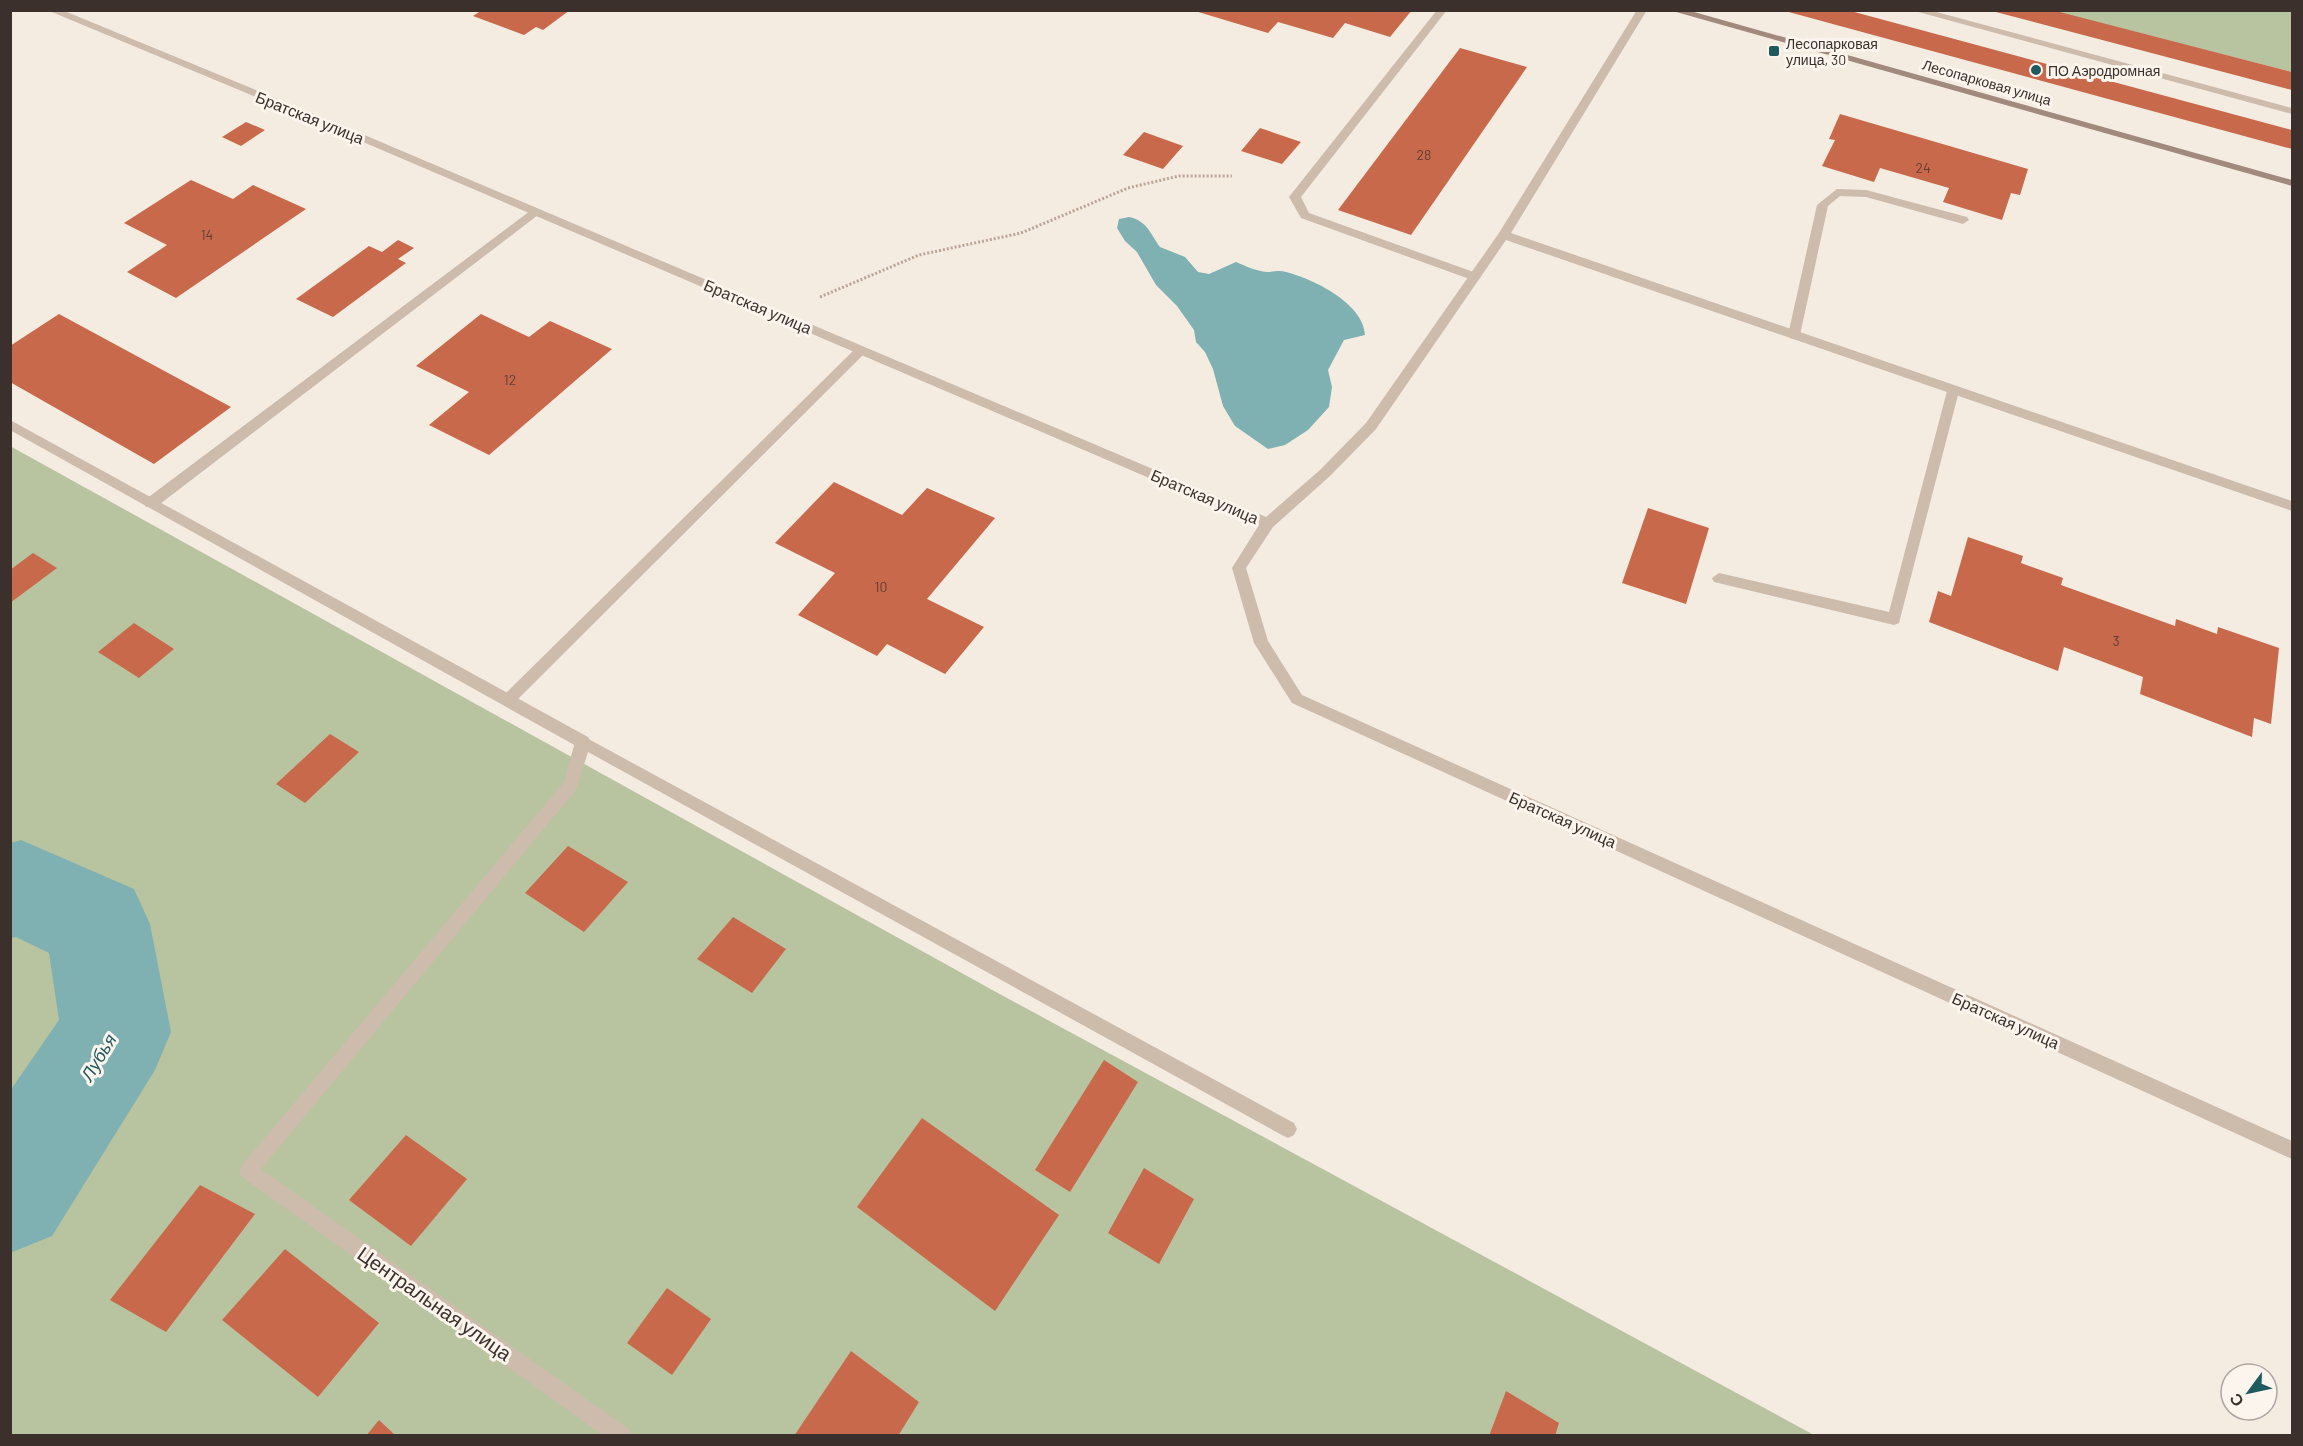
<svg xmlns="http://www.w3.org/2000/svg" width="2303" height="1446" font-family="Barlow,sans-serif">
	<rect width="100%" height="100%" fill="#f4ebe1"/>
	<g fill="#b8c4a0">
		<polygon points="2052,11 2292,11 2292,72"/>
		<polygon points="10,446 996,992 1814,1435 11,1435"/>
	</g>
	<path fill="#7fb0b2" d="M1129 217C1147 221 1150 233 1160 247L1185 257 1198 272 1209 274 1236 262C1245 266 1256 271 1267 272 1273 272 1280 270 1286 272 1314 279 1364 304 1365 335L1344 340 1328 370 1332 387 1329 407 1308 430 1285 445 1268 449 1235 426 1223 406 1213 369 1205 352 1196 342 1194 330 1177 306 1156 285 1137 252 1125 241 1117 228 1119 219Z"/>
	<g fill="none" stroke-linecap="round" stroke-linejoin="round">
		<polygon fill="#7fb0b2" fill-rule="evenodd" points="21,840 134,889 150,924 171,1032 155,1070 52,1236 10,1253 10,1091 59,1020 49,953 16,937 10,938 10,843"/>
	</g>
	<g fill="#c8694b">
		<polygon points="482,10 570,10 543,30 536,27 524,35 473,16"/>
		<polygon points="1412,10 1390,37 1345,23 1333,38 1278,22 1268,33 1195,11"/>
		<polygon points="1847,10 2292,130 2292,149 1785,11"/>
		<polygon points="2052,10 2292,72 2292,90 1992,11"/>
		<polygon points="1460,48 1527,67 1411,235 1338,210"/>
		<polygon points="1840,114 2028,169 2020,195 2011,193 2002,220 1943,202 1949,188 1880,168 1874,182 1822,166 1835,140 1829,139"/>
		<polygon points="246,122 265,130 241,146 222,137"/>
		<polygon points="1260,128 1301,142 1282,164 1241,151"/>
		<polygon points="1144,132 1183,146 1163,169 1123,155"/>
		<polygon points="191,180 233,199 253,185 306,209 176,298 127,272 167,245 124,223"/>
		<polygon points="398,240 414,248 398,259 406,263 333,317 296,299 369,246 382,252"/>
		<polygon points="59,314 231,407 154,464 10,382 10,346"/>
		<polygon points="481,314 529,337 550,321 612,349 489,455 429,425 469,392 416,366"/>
		<polygon points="834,482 902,515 927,488 995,518 927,599 984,627 945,674 887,644 877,656 798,615 835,573 775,543"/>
		<polygon points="1648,508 1709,528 1686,604 1622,583"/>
		<polygon points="1968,537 2023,556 2021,563 2063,578 2061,585 2175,626 2176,619 2217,634 2218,627 2279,648 2271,724 2254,718 2252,737 2140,694 2143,677 2064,647 2058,671 1929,622 1938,591 1951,596"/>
		<polygon points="33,553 57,568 10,603 10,570"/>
		<polygon points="134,623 174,649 139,678 98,652"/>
		<polygon points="330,734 359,752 305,803 276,784"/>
		<polygon points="568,846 628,882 584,932 525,893"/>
		<polygon points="733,917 786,949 752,993 697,959"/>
		<polygon points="1104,1060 1138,1082 1070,1192 1035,1170"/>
		<polygon points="922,1118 1059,1215 995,1311 857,1207"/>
		<polygon points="406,1135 467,1179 411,1246 349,1200"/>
		<polygon points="1144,1168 1194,1199 1159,1264 1108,1233"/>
		<polygon points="200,1185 255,1214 166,1332 110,1300"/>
		<polygon points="285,1249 379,1323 318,1397 222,1320"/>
		<polygon points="667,1288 711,1319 672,1375 627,1343"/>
		<polygon points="851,1351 919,1402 898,1436 794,1436"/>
		<polygon points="1506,1391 1559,1423 1555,1436 1489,1436"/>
		<polygon points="379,1420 396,1436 366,1436"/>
	</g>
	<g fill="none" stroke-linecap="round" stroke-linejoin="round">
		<polyline stroke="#b9a596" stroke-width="3" stroke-dasharray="2 2" stroke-linecap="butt" points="820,297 919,255 1021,233 1128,188 1179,176 1232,176"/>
		<g fill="#cdbbac" fill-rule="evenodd">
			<polygon points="1437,10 1447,10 1301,197 1309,213 1479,274 1481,277 1475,281 1301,218 1289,197"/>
			<polygon points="1911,10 1929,10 2292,108 2292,114"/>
			<polygon points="1837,189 1866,190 1967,217 1969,220 1963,224 1866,197 1840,196 1828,206 1800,335 1794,339 1790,338 1788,335 1817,205"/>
			<polygon points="534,208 540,212 538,215 156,507 146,507 144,503 146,499"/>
			<polygon points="861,346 867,350 865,353 513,704 508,706 503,704 501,700 503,696 857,347"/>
			<polygon points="1953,387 1959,391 1899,623 1894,625 1714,582 1712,578 1719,573 1889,612 1947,391"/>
			<polygon points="583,736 1294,1123 1297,1129 1294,1135 1288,1138 1282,1135 588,752 576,790 261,1169 629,1429 632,1436 604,1436 242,1177 239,1171 242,1165 564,782 575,742 578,737"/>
		</g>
		<g fill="#cdbbac" fill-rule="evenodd">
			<polygon points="47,10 62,10 336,123 1266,517 1320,470 1366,423 1499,233 1637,10 1647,10 1511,233 2292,501 2292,511 1506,240 1376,429 1330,476 1273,527 1246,568 1268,641 1302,695 2292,1141 2292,1159 1292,703 1254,643 1232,568 1259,525 328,127"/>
			<polygon points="10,420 588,737 591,742 588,747 583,748 578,747 10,430"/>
		</g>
		<polygon fill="#a18a7d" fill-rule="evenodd" points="1669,10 1687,10 2292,180 2292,186"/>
	</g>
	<g fill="#1f5a5e" stroke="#fbf5ee" stroke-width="2">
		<rect x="1768" y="45" width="12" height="12" rx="3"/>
		<circle cx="2036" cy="70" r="6"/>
	</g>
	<g text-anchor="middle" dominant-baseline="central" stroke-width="6" stroke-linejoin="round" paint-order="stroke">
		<g font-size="14" fill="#3b302b" stroke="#fbf5ee" text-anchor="start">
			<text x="1786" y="43">Лесопарковая<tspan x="1786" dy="16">улица, 30</tspan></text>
			<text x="2048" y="70">ПО Аэродромная</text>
		</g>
		<g font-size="14" fill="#3b302b" stroke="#fbf5ee">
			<text transform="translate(1987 82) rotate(16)">Лесопарковая улица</text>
		</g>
		<g font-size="14" fill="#5e3e33">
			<text x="1424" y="154">28</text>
			<text x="1923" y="167">24</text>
			<text x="207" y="234">14</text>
			<text x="510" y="379">12</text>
			<text x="881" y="586">10</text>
			<text x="2116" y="640">3</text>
		</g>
		<g font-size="16" fill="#3b302b" stroke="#fbf5ee">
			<text transform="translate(310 117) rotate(22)">Братская улица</text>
			<text transform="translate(758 306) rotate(23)">Братская улица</text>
			<text transform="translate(1205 496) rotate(23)">Братская улица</text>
			<text transform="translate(1563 819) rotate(24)">Братская улица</text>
			<text transform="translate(2006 1020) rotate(24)">Братская улица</text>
		</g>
		<g font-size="18" font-style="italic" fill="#1f5a5e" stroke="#fbf5ee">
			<text transform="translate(98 1057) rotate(-59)">Лубья</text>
		</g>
		<g font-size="20" fill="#3b302b" stroke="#fbf5ee">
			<text transform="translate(435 1303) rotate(35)">Центральная улица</text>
		</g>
	</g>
	<rect width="2303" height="1446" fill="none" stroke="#3b302b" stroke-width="24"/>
	<g transform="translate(2249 1392) rotate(237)"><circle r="28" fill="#fbf5ee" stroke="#aea6a0" stroke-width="1.5"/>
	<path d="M0-4.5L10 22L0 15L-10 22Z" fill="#1f5a5e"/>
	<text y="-9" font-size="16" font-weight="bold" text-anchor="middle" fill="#3b302b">С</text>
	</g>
</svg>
